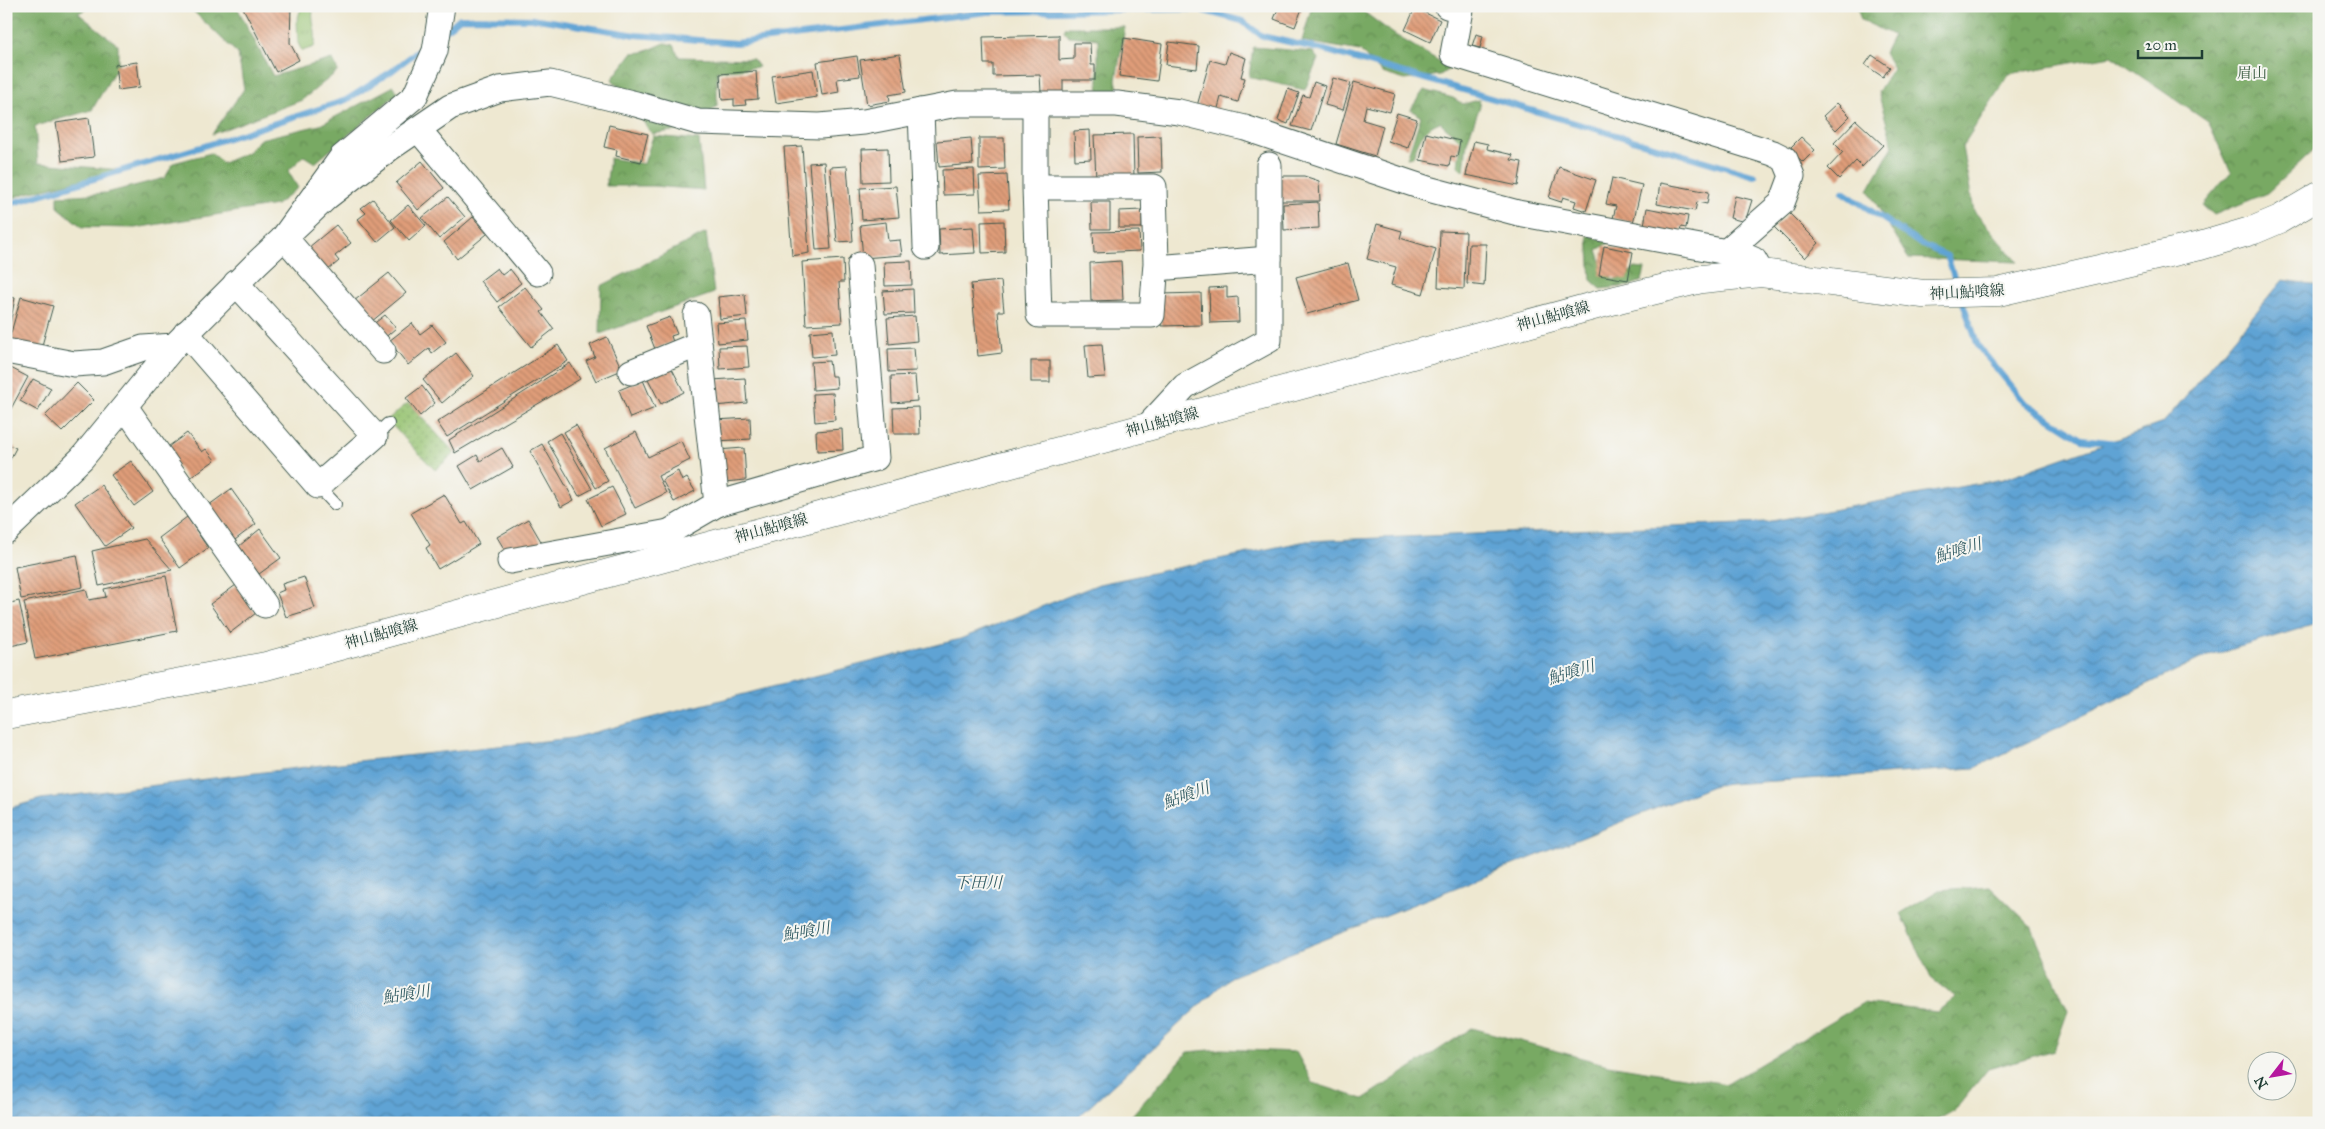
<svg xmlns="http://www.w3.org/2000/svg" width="2325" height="1129" font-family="'IM FELL Great Primer','Noto Serif JP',serif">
	<defs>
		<pattern id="grass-tufts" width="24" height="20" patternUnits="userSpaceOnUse" patternTransform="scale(1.25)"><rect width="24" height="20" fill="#96c371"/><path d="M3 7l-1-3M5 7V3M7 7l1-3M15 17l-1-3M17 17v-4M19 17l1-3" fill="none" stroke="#7aa05e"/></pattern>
		<pattern id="forest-crowns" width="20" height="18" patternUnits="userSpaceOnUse" patternTransform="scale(1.25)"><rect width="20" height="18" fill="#78a963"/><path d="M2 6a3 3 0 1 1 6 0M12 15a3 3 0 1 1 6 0" fill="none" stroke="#628b52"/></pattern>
		<pattern id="park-dots" width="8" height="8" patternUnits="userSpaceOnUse" patternTransform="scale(1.25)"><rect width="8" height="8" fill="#96c371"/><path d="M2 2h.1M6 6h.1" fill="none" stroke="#7aa05e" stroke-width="1.8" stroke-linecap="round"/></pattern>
		<pattern id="water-waves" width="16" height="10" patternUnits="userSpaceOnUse" patternTransform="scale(1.25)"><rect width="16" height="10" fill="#5fa3d4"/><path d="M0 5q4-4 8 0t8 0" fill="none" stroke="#4e86ad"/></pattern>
		<pattern id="building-back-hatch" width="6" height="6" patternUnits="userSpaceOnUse" patternTransform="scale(1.25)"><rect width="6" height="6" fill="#e09d79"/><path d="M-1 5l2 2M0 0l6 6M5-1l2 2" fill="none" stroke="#b58164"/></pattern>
	</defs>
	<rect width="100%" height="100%" fill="#f6f6f2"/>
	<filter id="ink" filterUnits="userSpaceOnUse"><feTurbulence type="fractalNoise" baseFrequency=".02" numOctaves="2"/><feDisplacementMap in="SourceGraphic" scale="10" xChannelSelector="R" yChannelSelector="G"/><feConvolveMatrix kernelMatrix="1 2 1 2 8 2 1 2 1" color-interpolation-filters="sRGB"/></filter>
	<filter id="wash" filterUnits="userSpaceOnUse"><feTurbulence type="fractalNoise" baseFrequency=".0096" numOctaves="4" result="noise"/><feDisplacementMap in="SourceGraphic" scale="20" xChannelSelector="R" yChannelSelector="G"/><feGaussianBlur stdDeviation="1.12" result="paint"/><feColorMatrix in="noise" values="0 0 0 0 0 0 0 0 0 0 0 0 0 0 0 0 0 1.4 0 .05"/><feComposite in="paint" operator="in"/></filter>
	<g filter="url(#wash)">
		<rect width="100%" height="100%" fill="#eee8d1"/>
		<path fill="url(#grass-tufts)" stroke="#5a8052" d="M302 6H314C309 21 319 33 314 47L302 51 298 43 297 20Z"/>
		<g fill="url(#forest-crowns)" stroke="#4c734c">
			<polygon points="6,6 94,6 78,13 118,45 118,65 92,110 35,126 38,163 123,170 23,194 6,201"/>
			<polygon points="188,6 237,7 273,76 332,59 338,71 302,100 212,134 244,89 238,54"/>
			<polygon points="1312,6 1356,6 1395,35 1451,68 1440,75 1405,80 1382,73 1360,51 1302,41"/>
			<polygon points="1857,6 2319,6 2319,145 2267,193 2214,215 2203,205 2231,172 2208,122 2111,56 2009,74 1962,147 1974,211 2018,262 1908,258 1868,190 1893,146 1878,92 1893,68 1884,53 1893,35 1861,20"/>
			<polygon points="1066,27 1125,27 1116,80 1119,93 1101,93 1098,87 1098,39 1069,36 1064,31"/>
			<polygon points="665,43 674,45 679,57 753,59 759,67 717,71 717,106 692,128 652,134 612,79 632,53 644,52"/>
			<polygon points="1253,47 1313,52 1318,59 1305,90 1249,77"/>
			<polygon points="394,86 398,93 315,163 304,156 288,171 298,188 276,205 135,228 82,227 58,207 58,196 106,193 165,178 173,163 211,153 223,163 248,152 260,139 320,125"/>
			<path d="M1424 90 1453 98 1463 104 1479 100 1480 106 1467 142 1464 171 1458 166 1461 141 1440 122C1423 128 1418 141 1413 157L1407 158 1421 116 1410 110Z"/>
			<polygon points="653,136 699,140 704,190 653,186 606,186 610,158 644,164"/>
			<polygon points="706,233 714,293 600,334 601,286"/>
			<polygon points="1588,235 1610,242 1597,250 1604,270 1613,280 1626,276 1634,268 1645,269 1642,281 1629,286 1601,289 1591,280"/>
			<polygon points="1990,886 2031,926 2068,1011 2054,1050 1988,1069 1955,1110 1932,1123 1125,1123 1188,1052 1221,1049 1296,1052 1313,1083 1363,1099 1472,1028 1608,1065 1727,1084 1863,1003 1937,1012 1955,997 1931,978 1901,913 1939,890"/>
		</g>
		<polygon fill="url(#park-dots)" stroke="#5a8052" points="408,403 455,453 435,470 387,420"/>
		<polygon fill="url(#water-waves)" stroke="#3f7084" points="2283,280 2319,285 2319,623 2200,659 1974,768 1715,785 1230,977 1072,1123 6,1123 6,809 41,799 330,764 572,738 960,639 1099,584 1306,541 1766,522 2003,479 2163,423"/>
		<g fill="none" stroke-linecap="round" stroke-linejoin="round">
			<g stroke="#5fa3d4" stroke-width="6">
				<polyline points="446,30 460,18 538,19 636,35 736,43 987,12 1197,9 1242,21 1262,36 1324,50 1453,87 1755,176"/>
				<polyline points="1843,192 1919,243 1947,256 1957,286"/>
				<polyline points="6,205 201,147 346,100 392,71 428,43"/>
				<polyline points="1962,300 1978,346 2024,402 2082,439 2117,443"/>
			</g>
		</g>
		<g id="blocks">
			<g fill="url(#building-back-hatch)">
				<polygon points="245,6 291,6 290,43 299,60 276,72 243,8"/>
				<polygon points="1279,6 1303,6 1295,27 1274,19"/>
				<polygon points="1415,8 1440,20 1430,42 1405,30"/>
				<polygon points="1476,34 1483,36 1480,48 1472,46"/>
				<polygon points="1059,35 1059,60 1074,59 1074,43 1090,43 1091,65 1095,65 1095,80 1063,80 1063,92 1041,92 1040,75 993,76 993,64 984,64 983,37"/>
				<polygon points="1124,38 1162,44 1157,81 1119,76"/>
				<polygon points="1169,42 1199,46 1197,69 1166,65"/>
				<polygon points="1229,52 1246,58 1241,77 1245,78 1238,102 1221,97 1217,112 1197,106 1210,60 1225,64"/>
				<polygon points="900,54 906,92 889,95 890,101 867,105 860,60"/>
				<polygon points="1872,55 1890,67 1883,77 1865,65"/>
				<polygon points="857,56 860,76 837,79 839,92 822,95 817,62"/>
				<polygon points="137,62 140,87 118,90 115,65"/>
				<polygon points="813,70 817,97 776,103 772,76"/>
				<polygon points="756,71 758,99 745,100 746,105 734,106 734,99 722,100 720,74"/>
				<polygon points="1333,78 1351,83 1343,110 1325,105"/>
				<polygon points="1314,82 1325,86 1311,131 1292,126 1303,95 1309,97"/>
				<polygon points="1354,82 1395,94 1390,112 1366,106 1363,120 1383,126 1375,156 1336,144"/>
				<polygon points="1288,89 1299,93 1288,124 1278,120"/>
				<polygon points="1837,103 1850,116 1836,130 1823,116"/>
				<polygon points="1397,113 1417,119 1408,148 1388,141"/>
				<polygon points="89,118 94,157 62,161 56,123"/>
				<polygon points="1856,120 1883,145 1862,167 1856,161 1839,179 1828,168 1843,152 1834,143"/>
				<polygon points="609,125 648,134 641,162 616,156 617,150 604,147"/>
				<polygon points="1090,130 1091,159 1075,160 1074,131"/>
				<polygon points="1426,133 1460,141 1457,157 1451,156 1449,166 1420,160"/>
				<polygon points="1133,134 1134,178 1096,179 1094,135"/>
				<polygon points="1161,136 1162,172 1138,173 1137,137"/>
				<polygon points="1801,137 1815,150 1803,162 1789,149"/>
				<polygon points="971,138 973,164 939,167 937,141"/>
				<polygon points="979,138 1004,138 1005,169 979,170"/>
				<polygon points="1474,141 1488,144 1487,149 1513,155 1511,160 1522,162 1518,186 1466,175"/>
				<polygon points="802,146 809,253 792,256 784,147"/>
				<polygon points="888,148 889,181 863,182 862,149"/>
				<polygon points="422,161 444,188 418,210 396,183"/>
				<polygon points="824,162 831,249 816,250 809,163"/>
				<polygon points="847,166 853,241 837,242 830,167"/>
				<polygon points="1559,167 1596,180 1586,211 1574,207 1576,201 1563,197 1561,202 1549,198"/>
				<polygon points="974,169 975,194 943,195 942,170"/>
				<polygon points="1007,175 1009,209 981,210 979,176"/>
				<polygon points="1280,176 1304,176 1319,181 1320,201 1280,201"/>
				<polygon points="1612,178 1642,185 1633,223 1613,218 1616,206 1606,204"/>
				<polygon points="1660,183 1709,192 1707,204 1697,202 1695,211 1657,204"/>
				<polygon points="896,186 899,217 862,220 860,188"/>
				<polygon points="1735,196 1752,200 1745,222 1730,218"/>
				<polygon points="448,197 465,217 439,239 422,218"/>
				<polygon points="373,199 395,227 377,242 358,219 366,213 361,208"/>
				<polygon points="1091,202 1110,202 1110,229 1092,229"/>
				<polygon points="1318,202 1319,228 1284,230 1283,204"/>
				<polygon points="408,205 426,226 409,241 391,220"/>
				<polygon points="1647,208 1688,216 1686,228 1681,227 1679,237 1643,231"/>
				<polygon points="1142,210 1142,228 1119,228 1119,211"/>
				<polygon points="1789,213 1819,243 1805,258 1774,227"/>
				<polygon points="473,217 487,234 457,259 444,242"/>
				<polygon points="1004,221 1005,252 982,253 981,222"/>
				<polygon points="886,222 888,241 900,240 902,255 863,258 860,225"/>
				<polygon points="1377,224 1402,231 1400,238 1436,249 1423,294 1391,285 1396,267 1367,259"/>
				<polygon points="336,225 351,243 335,256 339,261 322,275 303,252"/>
				<polygon points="973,227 975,253 940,255 939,229"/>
				<polygon points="1139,231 1140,251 1094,253 1093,232"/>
				<polygon points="1440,231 1466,232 1464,289 1438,287"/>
				<polygon points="1469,244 1486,244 1484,286 1467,284"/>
				<polygon points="1604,246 1633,252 1628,280 1599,275"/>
				<polygon points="843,259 844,282 839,282 842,323 806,325 802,262"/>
				<polygon points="911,261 912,285 885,286 884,262"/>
				<polygon points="1121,261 1123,300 1091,301 1090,263"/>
				<polygon points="1348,263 1358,300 1307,314 1296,277"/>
				<polygon points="497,268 502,275 510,269 521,283 497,302 480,281"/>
				<polygon points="389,273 406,293 371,322 354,301"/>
				<polygon points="1001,281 1004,311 998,311 1002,353 978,356 971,284"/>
				<polygon points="525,287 544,310 541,312 554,329 531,347 499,307"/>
				<polygon points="1227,287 1227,298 1238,297 1239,322 1210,323 1209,288"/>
				<polygon points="913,289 914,313 885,314 883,291"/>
				<polygon points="1201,293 1202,325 1161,326 1161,294"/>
				<polygon points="745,294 747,316 720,319 718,297"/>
				<polygon points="6,296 15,298 9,330 6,329"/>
				<polygon points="21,297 53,306 41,349 9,340"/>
				<polygon points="385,315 396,328 382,340 371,326"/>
				<polygon points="915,316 917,341 889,344 887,318"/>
				<polygon points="670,317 677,334 671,336 673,342 655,349 646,326"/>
				<polygon points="746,321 748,340 718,343 716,323"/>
				<polygon points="412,323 420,334 432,325 446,342 432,353 429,348 408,365 389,341"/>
				<polygon points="833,330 835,355 812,357 810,332"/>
				<polygon points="607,337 622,370 596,381 586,361 595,357 590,345"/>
				<polygon points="1102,344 1105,377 1088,378 1085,345"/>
				<polygon points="558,345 568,361 447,437 437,422"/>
				<polygon points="747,346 749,367 720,369 719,347"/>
				<polygon points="914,348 916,371 889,372 888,349"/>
				<polygon points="456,353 474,376 442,403 423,380"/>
				<polygon points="829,361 831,376 836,376 837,388 813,390 811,362"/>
				<rect x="1031" y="361" width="19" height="21"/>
				<polygon points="570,363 580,379 455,453 449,440"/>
				<polygon points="670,365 684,392 661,404 647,377"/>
				<polygon points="7,366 28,377 6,418 6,368"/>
				<polygon points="915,375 917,401 892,403 891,376"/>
				<polygon points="745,378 747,403 714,406 712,380"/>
				<polygon points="33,379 51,388 38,411 20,401"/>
				<polygon points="643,380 655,408 630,418 619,390"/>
				<polygon points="77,383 94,400 62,432 45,416"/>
				<polygon points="422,386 435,403 420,416 406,398"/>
				<polygon points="833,393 835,420 815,422 813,394"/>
				<polygon points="919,407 920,434 894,434 893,408"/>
				<polygon points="750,418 751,439 716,441 715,420"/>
				<polygon points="576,425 608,481 596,488 564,432"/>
				<polygon points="842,429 843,450 817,451 816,431"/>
				<polygon points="636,432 648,457 681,441 690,460 658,476 666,493 635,508 605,448"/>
				<polygon points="187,433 202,452 206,449 215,460 187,480 165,449"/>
				<polygon points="560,433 592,489 579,496 547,441"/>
				<polygon points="6,443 16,448 6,467"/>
				<polygon points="542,444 574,500 561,507 530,451"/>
				<polygon points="502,448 513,467 473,490 459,466 477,455 480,461"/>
				<polygon points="744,448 746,480 724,482 717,450"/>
				<polygon points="131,461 153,492 134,506 111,475"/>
				<polygon points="678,471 682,481 687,478 695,491 674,502 662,480"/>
				<polygon points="101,485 131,528 105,546 75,503"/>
				<polygon points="612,487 626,514 601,526 588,499"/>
				<polygon points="231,489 256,524 231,543 205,508"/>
				<polygon points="444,494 462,524 466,522 479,544 438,569 426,548 430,545 411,513"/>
				<polygon points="187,517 208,548 180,568 159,538"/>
				<polygon points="528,519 542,543 506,552 497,537"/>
				<polygon points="260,529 281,558 259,574 239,546"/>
				<polygon points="145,539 172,570 99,586 92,551"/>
				<polygon points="77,555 83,587 21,599 15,567"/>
				<polygon points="166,576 177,631 35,659 24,602 86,589 89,600 106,597 104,589"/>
				<polygon points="304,577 315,608 286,617 277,593 284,590 282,584"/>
				<polygon points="236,585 256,613 230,633 210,604"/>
				<polygon points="19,601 28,642 6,647 6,604"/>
			</g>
		</g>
	</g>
	<g filter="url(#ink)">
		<use href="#blocks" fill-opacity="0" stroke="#3e574c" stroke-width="1"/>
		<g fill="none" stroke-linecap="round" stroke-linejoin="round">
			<g stroke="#3e574c" stroke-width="14">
				<g id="service">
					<polyline points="375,436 388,424"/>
					<polyline points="318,486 335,504"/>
				</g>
			</g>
			<g stroke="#3e574c" stroke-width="27">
				<g id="minor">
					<polyline points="1447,6 1461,10 1453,54 1773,153 1785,159 1792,176 1782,203 1726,252"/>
					<polyline points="1035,104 1035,187 1154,187 1156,263 1152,315 1039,315 1035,187"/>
					<polyline points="921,111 926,247"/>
					<polyline points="418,129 538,273"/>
					<polyline points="1156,268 1269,259"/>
					<polyline points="186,333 318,486 375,436 236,283"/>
					<polyline points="6,351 74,364 103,362 143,348 174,346 257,263 327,197 390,148 450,107 500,89 550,83 636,104 698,122 820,126 864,122 957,104 1117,104 1179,112 1245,128 1428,189 1518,213 1743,255 1754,260 1761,273"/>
					<polyline points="383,351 284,237 342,157 415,96 435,51 442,6"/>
					<polyline points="631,372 699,344"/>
					<polyline points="126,408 265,605"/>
					<polyline points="1148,426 1185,386 1269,340 1269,165"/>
					<polyline points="717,504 876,458 860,265"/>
					<polyline points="6,531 82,458 174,346"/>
					<polyline points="673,555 669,532 717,504 696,315"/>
					<polyline points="510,561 669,532"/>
				</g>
			</g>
			<g stroke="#3e574c" stroke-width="29">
				<polyline id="primary" points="6,715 266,666 1619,299 1702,279 1761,273 1923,294 1998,292 2200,246 2254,230 2280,219 2319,196"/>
			</g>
			<use href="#service" stroke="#fff" stroke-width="12"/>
			<use href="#minor" stroke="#fff" stroke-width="25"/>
			<use href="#primary" stroke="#fff" stroke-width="28"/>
		</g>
	</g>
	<g text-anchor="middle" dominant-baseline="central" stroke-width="4" stroke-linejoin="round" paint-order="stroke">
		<g font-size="15" fill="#3d5e43" stroke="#f6f6f2">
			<text x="2252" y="73">眉山</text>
		</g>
		<g font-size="15" fill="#1f3d34" stroke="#f6f6f2">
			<text transform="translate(1967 292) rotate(-3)">神山鮎喰線</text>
			<text transform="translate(1553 316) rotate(-15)">神山鮎喰線</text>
			<text transform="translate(1162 422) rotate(-15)">神山鮎喰線</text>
			<text transform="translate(771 528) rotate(-15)">神山鮎喰線</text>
			<text transform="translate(381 634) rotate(-15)">神山鮎喰線</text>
		</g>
		<g font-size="16" font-style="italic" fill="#325c64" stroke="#f6f6f2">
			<text transform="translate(1958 550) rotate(-17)">鮎喰川</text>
			<text transform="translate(1571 672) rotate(-17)">鮎喰川</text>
			<text transform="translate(1186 795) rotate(-20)">鮎喰川</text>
			<text x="978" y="882">下田川</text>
			<text transform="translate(806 931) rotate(-9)">鮎喰川</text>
			<text transform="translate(406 994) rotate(-9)">鮎喰川</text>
		</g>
	</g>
	<rect width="2325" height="1129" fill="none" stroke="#f6f6f2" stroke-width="25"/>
	<g transform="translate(2272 1076) rotate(239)"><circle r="24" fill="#f6f6f2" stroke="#a0aca6"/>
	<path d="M0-4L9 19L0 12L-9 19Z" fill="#b5179e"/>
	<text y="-8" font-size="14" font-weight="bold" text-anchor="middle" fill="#1f3d34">N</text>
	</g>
	<path d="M2138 50v8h64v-8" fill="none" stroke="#1f3d34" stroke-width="2.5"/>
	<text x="2145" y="50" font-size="15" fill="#1f3d34" stroke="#f6f6f2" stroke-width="4" paint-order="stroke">20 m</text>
</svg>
